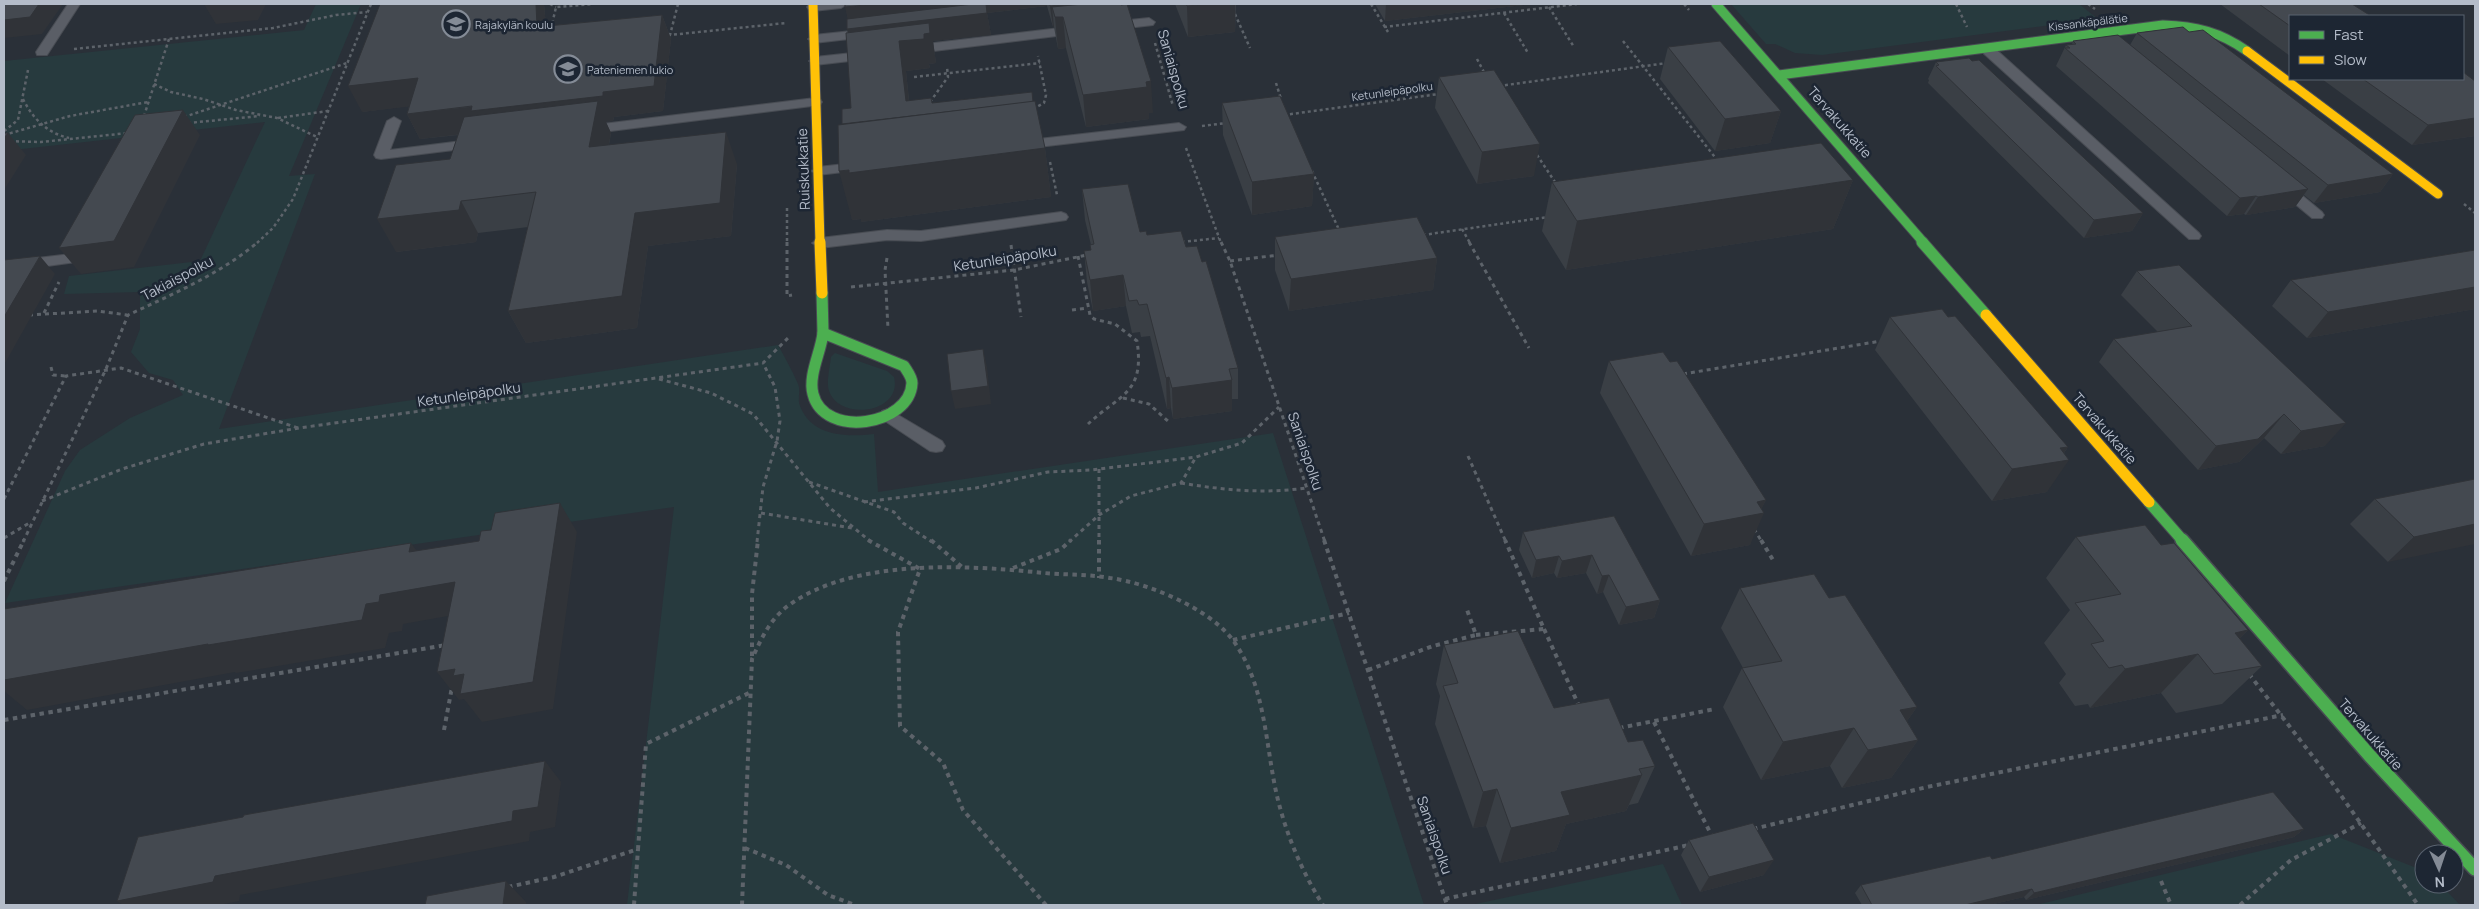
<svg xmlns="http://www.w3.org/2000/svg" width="2479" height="909" font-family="Manrope,sans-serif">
	<rect width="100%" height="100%" fill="#2a3038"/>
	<g fill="#273a3e">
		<path d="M316 4H361L289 176 315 174 219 429 778 345C785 358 792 370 798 384 801 391 797 399 800 406 812 437 847 437 874 434L878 492 1273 433 1424 905H627L674 507 5 603 65 471 80 450 130 418 183 395 173 380 149 373 131 352 140 329V292L64 294 69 276 200 261 265 122 4 151V61L304 30Z"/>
		<polygon points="1731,4 2079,4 2098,19 1822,55 1795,53 1775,44 1766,44"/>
		<path d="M835 353 887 371 894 377C903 413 840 422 829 391 826 382 830 367 831 357Z"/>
		<polygon points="2331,834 2424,871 2424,884 2440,884 2460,905 2036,905"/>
		<polygon points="1663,864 1682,905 1471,905"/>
	</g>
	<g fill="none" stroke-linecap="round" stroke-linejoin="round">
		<g stroke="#484c53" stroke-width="2">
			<g id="lane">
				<polygon points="68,4 80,4 47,55 37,55 36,52"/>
				<polygon points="809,4 847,4 841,8 813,11 809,10 807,7"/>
				<polygon points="1149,18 1155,22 1153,25 1110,30 1104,26 1110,22"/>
				<polygon points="1077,26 1083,30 1081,33 909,54 903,50 909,46"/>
				<polygon points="871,29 877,33 875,36 814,43 808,39 814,35"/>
				<polygon points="1986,44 1991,45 2199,233 2201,236 2199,239 2189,239 1981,51 1980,48 1981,45"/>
				<polygon points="871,51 877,55 876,58 815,65 809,61 815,57"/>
				<polygon points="815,98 820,99 822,102 820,105 586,134 579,130 586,126"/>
				<polygon points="394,117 401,121 390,150 478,139 485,143 478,147 381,159 376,158 374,155 387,121"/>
				<polygon points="1179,123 1186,127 1184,130 1021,149 1014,145 1021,141"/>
				<polygon points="863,162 868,163 870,166 868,169 818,175 811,171 818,167"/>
				<polygon points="2281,181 2286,182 2322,212 2324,215 2322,218 2312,218 2276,188 2274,185"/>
				<polygon points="1061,212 1066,214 1068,217 1066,220 921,241 887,240 820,248 812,243 820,238 887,230 921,231"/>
				<polygon points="71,254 79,259 76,262 4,272 4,262"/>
				<polygon points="888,409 942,441 945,446 942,451 936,452 930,451 882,419 879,415 882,411"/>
			</g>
		</g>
		<g stroke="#484c53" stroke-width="11">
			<g id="fast-far2">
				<polyline points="1716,4 1924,243"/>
				<path d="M1779 75 2163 25C2196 26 2220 32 2247 51"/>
			</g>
		</g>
		<g stroke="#484c53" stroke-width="13">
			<g id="fast-far1">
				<polyline points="1922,242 1986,315"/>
				<polyline points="822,293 823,333"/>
				<path d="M823 333 904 366C907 371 912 377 912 383 910 426 824 439 813 394 808 375 821 352 823 333Z"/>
				<polyline points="2149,502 2184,542"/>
			</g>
		</g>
		<g stroke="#484c53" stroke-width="16">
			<polyline id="fast" points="2182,540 2370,756 2475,869"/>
		</g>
		<g stroke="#484c53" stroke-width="11">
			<g id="slow-far1">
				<polyline points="813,4 820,243"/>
				<polyline points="2247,51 2438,194"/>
			</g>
		</g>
		<g stroke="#484c53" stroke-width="13">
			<g id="slow">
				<polyline points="820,242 822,293"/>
				<polyline points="1986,315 2149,502"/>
			</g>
		</g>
		<g stroke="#5d636a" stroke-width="2.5" stroke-dasharray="3 3" stroke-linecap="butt">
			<polyline points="550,4 556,7"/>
			<polyline points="678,4 670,35 786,23"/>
			<polyline points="1371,4 1388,32"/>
			<polyline points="1684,4 1689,10"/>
			<polyline points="1956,4 1967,27"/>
			<polyline points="2088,4 2095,9"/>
			<polyline points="1549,7 1574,47"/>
			<polyline points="1504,13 1528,53"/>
			<polyline points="1235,14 1250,48"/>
			<polyline points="1384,27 1577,4"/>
			<polyline points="551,29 556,7 593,4"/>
			<polyline points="1623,41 1718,161"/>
			<polyline points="1155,43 1173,106"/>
			<polyline points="74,49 273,28 336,15 367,12"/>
			<polyline points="1477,59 1485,74"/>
			<polyline points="914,77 1040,63"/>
			<polyline points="1276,83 1281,99"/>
			<polyline points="154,84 171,92 203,99 236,110 277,118 317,137"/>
			<polyline points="1499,86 1667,63"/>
			<path d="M23 99C33 119 47 133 69 138"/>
			<polyline points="930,102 948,77 947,67"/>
			<polyline points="1033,109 1044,103 1046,95 1038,56"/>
			<polyline points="1284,115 1439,94"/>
			<polyline points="144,116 169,39"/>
			<polyline points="184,117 347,63"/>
			<polyline points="278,118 328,111"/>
			<polyline points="188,123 260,116"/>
			<polyline points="1202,126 1226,123"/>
			<polyline points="4,131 18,120 28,70"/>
			<polyline points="4,135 70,116 148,102"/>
			<polyline points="4,141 41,142 128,133"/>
			<polyline points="1186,148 1221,243"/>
			<polyline points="1537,155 1557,185"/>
			<polyline points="1050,162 1057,195"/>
			<polyline points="1312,171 1340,232"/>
			<polyline points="2464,204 2475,213"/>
			<polyline points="787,208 787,243"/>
			<polyline points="1462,229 1470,243"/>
			<polyline points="1423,235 1548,217"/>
			<polyline points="1182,242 1219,238"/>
			<polyline points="257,243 273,228 293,199 371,4"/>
		</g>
		<g stroke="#5d636a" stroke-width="3" stroke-dasharray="4 4" stroke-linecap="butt">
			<polyline points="787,242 787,296 792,295"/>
			<polyline points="1221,242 1230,261 1325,542"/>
			<polyline points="1469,242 1529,348"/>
			<polyline points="1011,245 1021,317"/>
			<path d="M1078 256 1090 315 1094 319 1115 324 1137 341C1145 394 1120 394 1088 424"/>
			<polyline points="887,258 885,270 888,329"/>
			<polyline points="1230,261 1279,255"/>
			<polyline points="851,287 1014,270 1087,255"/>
			<polyline points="1072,310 1088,308"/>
			<polyline points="44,313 59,282"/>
			<polyline points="29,315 98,311 127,315"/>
			<polyline points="51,367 53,375 66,376"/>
			<polyline points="1683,374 1881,341"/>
			<polyline points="659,379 711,393 753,414 830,508 871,542"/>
			<polyline points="1123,398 1149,404 1169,422"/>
			<polyline points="1468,456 1506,542"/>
			<polyline points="1099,469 1099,542"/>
			<polyline points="809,482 894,512 903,523 932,542"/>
			<path d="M1181 483C1223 490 1263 494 1306 488"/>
			<polyline points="4,499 66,376 121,368 298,428"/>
			<polyline points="42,501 122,469 204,444 299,428 763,363 789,337"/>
			<polyline points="864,502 976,488 1048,472 1092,470 1196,457 1242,443 1279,407"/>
			<polyline points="761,513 852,528"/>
			<polyline points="1754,529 1762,542"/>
			<polyline points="4,538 31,522"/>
			<path d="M23 542 106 369 128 315C173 294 220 274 258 242"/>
			<polyline points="757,542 763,487 777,441 780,421 775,387 763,363"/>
			<polyline points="1069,542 1099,515 1131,496 1181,483 1196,457"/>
		</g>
		<g stroke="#5d636a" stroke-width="4" stroke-dasharray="4.5 4.5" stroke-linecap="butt">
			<polyline points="868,540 920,569 898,632 900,726 943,763 963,810 1046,905"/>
			<polyline points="931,540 962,567"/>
			<polyline points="1099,540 1099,578"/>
			<polyline points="1324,540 1447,905"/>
			<polyline points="1761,540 1773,560"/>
			<polyline points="1013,568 1061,549 1071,540"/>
			<polyline points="4,581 24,540"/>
			<polyline points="1544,629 1579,706"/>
			<polyline points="1476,635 1544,629 1505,540"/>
			<polyline points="1233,640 1349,613"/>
			<polyline points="752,656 752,594 758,540"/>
			<polyline points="1368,670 1433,646 1476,635 1466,607"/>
			<polyline points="2249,674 2321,767 2418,905"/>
			<polyline points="4,720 446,645"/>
			<polyline points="1654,722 1713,838"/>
			<polyline points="1619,728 1715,709"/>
			<polyline points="444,730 452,687"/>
			<polyline points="1753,829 1927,787 2283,715"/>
			<polyline points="745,848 786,865 828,895 855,905"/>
			<polyline points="2161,881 2171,905"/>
			<polyline points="508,887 554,877 638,849 646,744 751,692"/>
			<polyline points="1445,899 1689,845"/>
			<polyline points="634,905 638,849"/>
			<path d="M742 905 752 659C761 639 770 619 789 605 855 558 967 565 1044 573 1066 575 1088 574 1110 578 1148 583 1208 608 1232 639 1266 684 1265 744 1277 796 1286 834 1302 872 1323 905"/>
			<polyline points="2240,905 2291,860 2361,823"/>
		</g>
		<use href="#lane" fill="#5a5e66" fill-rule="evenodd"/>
		<use href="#fast-far2" stroke="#4caf50" stroke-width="9"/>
		<use href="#fast-far1" stroke="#4caf50" stroke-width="11"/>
		<use href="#fast" stroke="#4caf50" stroke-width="13"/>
		<use href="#slow-far1" stroke="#ffc107" stroke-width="9"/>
		<use href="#slow" stroke="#ffc107" stroke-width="11"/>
	</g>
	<g fill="#3a3f45">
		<polygon points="544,4 546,26 662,15 671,39 663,111 614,117 613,121 606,122 611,133 609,145 737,164 731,236 648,246 637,328 526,343 508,311 528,227 478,233 476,242 396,252 450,159 458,135 420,139 407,114 409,106 362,112"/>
		<polygon points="845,4 1121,4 1153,113 1149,113 1149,119 1086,127 1066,48 1058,49 1054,27 1053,27 1047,6 987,13 991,35 933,41 936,63 929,64 930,68 906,71 909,100 932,103 1045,148 1051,197 861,222 861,219 852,220 842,124 851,108 848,33 847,29 848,19"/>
		<polygon points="1175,4 1236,4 1235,32 1188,37"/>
		<polygon points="1375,4 1532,4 1385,21"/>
		<polygon points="2220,4 2352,4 2290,16 2290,56"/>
		<polygon points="2137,33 2393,174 2380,192 2314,203 2304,195 2295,207 2246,215 2244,214 2227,216 2056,66 2066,45 2072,44 2073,41 2130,45"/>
		<polygon points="1668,47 1781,111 1770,143 1715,151 1660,79"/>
		<polygon points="1936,62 2143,213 2132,231 2084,238 1928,83 1929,80 1928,79"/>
		<polygon points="1439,77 1534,176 1477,184 1435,108"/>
		<polygon points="2322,79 2463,79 2475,81 2475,136 2412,145"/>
		<polygon points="1222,103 1314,174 1312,206 1252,215 1223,135"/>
		<polygon points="1853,180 1833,229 1566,270 1542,231 1552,182"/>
		<polygon points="1082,189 1140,232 1147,235 1186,247 1202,262 1238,368 1238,399 1232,399 1232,411 1173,419 1171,408 1167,409 1150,336 1141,337 1140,332 1132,333 1126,306 1093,311 1087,282 1084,251 1091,250 1091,245 1085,220"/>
		<polygon points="1275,237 1437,258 1433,290 1289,311 1275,270"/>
		<polygon points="2475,250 2475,309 2307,338 2272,306 2291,280"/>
		<polygon points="2137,271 2325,446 2281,454 2264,438 2239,462 2198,470 2099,362 2114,339 2158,332 2121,295"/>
		<polygon points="1890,317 1948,317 2068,447 2064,453 2047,492 1992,501 1875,350"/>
		<polygon points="1609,361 1670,362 1766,500 1761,509 1750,545 1691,556 1600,393"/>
		<polygon points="2475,479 2388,562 2350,524 2375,499"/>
		<polygon points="1614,516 1660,600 1654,618 1619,625 1603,592 1597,594 1586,573 1557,578 1554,573 1532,578 1519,550 1523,532"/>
		<polygon points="2076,537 2161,545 2248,630 2239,639 2262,666 2222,704 2176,713 2161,693 2090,708 2088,704 2075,706 2059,683 2066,674 2044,643 2070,610 2046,578"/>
		<polygon points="1740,588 1829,598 1917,707 1907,721 1918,740 1891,778 1842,788 1830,766 1761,780 1723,707 1742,668 1743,668 1721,628"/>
		<polygon points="1444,645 1554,708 1628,742 1655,766 1638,803 1629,805 1626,811 1566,824 1556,851 1500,863 1486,826 1473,828 1435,724 1440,696 1436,684"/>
		<polygon points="2304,829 2294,837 2026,900 2024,897 1989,905 1862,905 1855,893 1861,885 1992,859"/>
		<polygon points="1689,840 1764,875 1700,892 1681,855"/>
	</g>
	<g fill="#303338">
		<polygon points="39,4 63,4 42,34 4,38 4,20"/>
		<polygon points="204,4 266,4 258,20 216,24"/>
		<polygon points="536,4 544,4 548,52 537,27"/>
		<polygon points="876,4 970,4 972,15 985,4 1047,4 1047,6 987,13 991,35 933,41 936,63 929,64 930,68 906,71 911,123 852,51 847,29 850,29 845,7"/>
		<polygon points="1067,4 1110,4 1063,17 1066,48 1058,49 1055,17 1052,7 1054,27 1053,27 1050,6"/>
		<polygon points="1209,4 1235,4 1235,32 1188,37 1187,6"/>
		<polygon points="1386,4 1532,4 1385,21"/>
		<polygon points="662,15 671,39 663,111 614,117 613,121 606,122 611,133 602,180 481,132 420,139 407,114 603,92"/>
		<polygon points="418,78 431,104 362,112 348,86"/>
		<polygon points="1151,81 1153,113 1149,113 1149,119 1086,127 1083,95"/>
		<polygon points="183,110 200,135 134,267 81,274 59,248"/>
		<polygon points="1781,111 1770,143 1715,151 1725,119"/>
		<polygon points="2475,118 2475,136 2412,145 2428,125"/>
		<polygon points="726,132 737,164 731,236 648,246 637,328 526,343 508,311 635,213"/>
		<polygon points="8,133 26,155 4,190 4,138"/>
		<polygon points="1540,144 1534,176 1477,184 1482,152"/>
		<polygon points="1045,148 1051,197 861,222 861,219 852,220 839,171"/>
		<polygon points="1314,174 1312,206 1252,215 1252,182"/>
		<polygon points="2393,174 2380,192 2314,203 2328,185"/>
		<polygon points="1853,180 1833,229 1566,270 1577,221"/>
		<polygon points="2308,189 2295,207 2246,215 2258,197"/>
		<polygon points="2256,196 2244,214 2227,216 2240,198"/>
		<polygon points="461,201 478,233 476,242 396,252 377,219"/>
		<polygon points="2143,213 2132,231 2084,238 2094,220"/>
		<polygon points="40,256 55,274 4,365 4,317"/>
		<polygon points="1437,258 1433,290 1289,311 1291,279"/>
		<polygon points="1123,275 1126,306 1093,311 1090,280"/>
		<polygon points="2475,287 2475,309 2307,338 2328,312"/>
		<polygon points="983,349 987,367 991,404 955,409 951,391"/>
		<polygon points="1169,377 1171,408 1167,409 1166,378"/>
		<polygon points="1232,380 1232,411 1173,419 1172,388"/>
		<polygon points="2284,414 2264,438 2239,462 2198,470 2216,446"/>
		<polygon points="2346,423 2325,446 2281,454 2301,431"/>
		<polygon points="2068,447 2058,461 2069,460 2047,492 1992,501 2012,469 2060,448"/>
		<polygon points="1766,500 1759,514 1764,513 1750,545 1691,556 1704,524 1757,502"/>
		<polygon points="560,503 577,532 553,709 482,722 464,699 459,700 437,672 455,669"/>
		<polygon points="2475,524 2475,544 2388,562 2414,537"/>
		<polygon points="411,543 432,572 409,552"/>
		<polygon points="1592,555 1586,573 1557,578 1562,561"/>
		<polygon points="1559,556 1554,573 1532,578 1536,560"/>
		<polygon points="1609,575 1603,592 1597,594 1602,576"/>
		<polygon points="455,582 476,611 403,624 402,631 389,633 385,648 236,673 235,672 27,710 4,691 4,680 380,595"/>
		<polygon points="1660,600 1654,618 1619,625 1626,607"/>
		<polygon points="2248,630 2210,669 2235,633"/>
		<polygon points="2198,654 2161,693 2090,708 2125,669"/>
		<polygon points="1917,707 1890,745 1900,710"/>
		<polygon points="1854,728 1830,766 1761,780 1783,742"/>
		<polygon points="1918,740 1891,778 1842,788 1868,750"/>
		<polygon points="545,761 561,782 555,827 530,832 529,841 240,895 239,901 219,905 123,905 117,901 215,876 513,811"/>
		<polygon points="1642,775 1626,811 1566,824 1556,851 1500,863 1511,828 1561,792"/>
		<polygon points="1497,789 1486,826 1473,828 1483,792"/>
		<polygon points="2304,829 2294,837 2026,900 2034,893"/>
		<polygon points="1774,860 1764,875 1700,892 1709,877"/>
		<polygon points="506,881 526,902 526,905 503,905"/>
		<polygon points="2032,889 2024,897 1989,905 1965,905"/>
	</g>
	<g fill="#444950" stroke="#303338">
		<polygon points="4,4 39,4 30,17 4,20"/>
		<polygon points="380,4 536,4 537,27 662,15 654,86 603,92 603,96 471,111 472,106 407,114 418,78 348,86"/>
		<polygon points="845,4 876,4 845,7"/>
		<polygon points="973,4 986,4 987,13 847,29 847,19"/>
		<polygon points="1050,4 1067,4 1050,6"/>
		<polygon points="1083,4 1121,4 1121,5 1127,4 1151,81 1146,82 1147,87 1083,95 1063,17 1055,17 1052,7"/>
		<polygon points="1186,4 1209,4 1187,6"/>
		<polygon points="2259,4 2352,4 2371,16 2290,16 2290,26"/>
		<polygon points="929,23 930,33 924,34 924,39 899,41 906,101 931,98 932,103 1032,92 1033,102 842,124 842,109 851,108 846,33"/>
		<polygon points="2183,27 2189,32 2203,30 2393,174 2328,185 2137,33"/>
		<polygon points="2118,35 2308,189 2258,197 2256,196 2240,198 2065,48 2070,48 2066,45 2076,44 2073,41"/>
		<polygon points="1720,41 1781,111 1725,119 1668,47"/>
		<polygon points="1969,58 1972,61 1979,60 2143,213 2094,220 1936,66 1939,65 1936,62"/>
		<polygon points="1494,70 1540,144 1482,152 1439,77"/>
		<polygon points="2463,72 2475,81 2475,118 2428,125 2363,79 2463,79"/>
		<polygon points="1280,96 1314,174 1252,182 1222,103"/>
		<polygon points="598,101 589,147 726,132 720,203 635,213 622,296 508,311 536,192 461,201 459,210 377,219 396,165 450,159 464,117"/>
		<polygon points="1035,101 1045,148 849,173 849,170 839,171 838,125"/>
		<polygon points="183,110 114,241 59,248 135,115"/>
		<polygon points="4,133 8,133 4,138"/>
		<polygon points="1821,143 1853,180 1577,221 1552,182"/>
		<polygon points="1128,184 1140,232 1146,231 1147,235 1181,231 1186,247 1197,246 1202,262 1206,261 1238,368 1229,369 1232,380 1172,388 1169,377 1166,378 1147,304 1139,305 1137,300 1129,301 1123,275 1090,280 1084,251 1091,250 1090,245 1094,244 1082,189"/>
		<polygon points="1417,217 1437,258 1291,279 1275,237"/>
		<polygon points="2475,250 2475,287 2328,312 2291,280"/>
		<polygon points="40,256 4,317 4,260"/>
		<polygon points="2179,265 2346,423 2301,431 2284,414 2258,439 2216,446 2114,339 2192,326 2137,271"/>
		<polygon points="1942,309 1948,317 1955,316 2068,447 2060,448 2069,460 2012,469 1890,317"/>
		<polygon points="983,349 988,386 951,391 947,354"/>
		<polygon points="1663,352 1670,362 1677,361 1766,500 1757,502 1764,513 1704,524 1609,361"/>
		<polygon points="2475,479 2475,524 2414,537 2375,499"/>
		<polygon points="560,503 533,682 460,694 464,674 453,676 455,669 437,672 455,582 380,595 379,602 366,604 362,620 208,645 208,644 4,680 4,609 411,543 409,552 479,541 481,531 491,530 495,513"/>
		<polygon points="1614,516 1660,600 1626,607 1609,575 1602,576 1592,555 1562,561 1559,556 1536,560 1523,532"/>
		<polygon points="2145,525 2161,545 2174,543 2248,630 2235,633 2262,666 2214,674 2198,654 2125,669 2122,665 2109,668 2091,644 2104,641 2075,603 2121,594 2076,537"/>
		<polygon points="1814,574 1829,598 1845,595 1917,707 1900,710 1918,740 1868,750 1854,728 1783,742 1742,668 1782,661 1740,588"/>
		<polygon points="1518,631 1554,708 1609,698 1628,742 1643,740 1655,766 1639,769 1642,775 1561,792 1570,815 1511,828 1497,789 1483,792 1443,686 1458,683 1444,645"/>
		<polygon points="545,761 538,807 513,811 512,821 215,876 213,882 117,901 138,837 243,817 244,815"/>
		<polygon points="2273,792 2304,829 2034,893 2032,889 1965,905 1872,905 1861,885 1990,856 1992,859"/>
		<polygon points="1753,823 1774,860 1709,877 1689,840"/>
		<polygon points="506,881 503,905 425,905 427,896"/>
	</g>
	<defs>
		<g id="school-ring" transform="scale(1.4375)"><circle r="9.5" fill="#1d2633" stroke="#848b96" stroke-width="1.5"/><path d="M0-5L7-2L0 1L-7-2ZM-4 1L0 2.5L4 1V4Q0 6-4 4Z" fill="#848b96"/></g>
	</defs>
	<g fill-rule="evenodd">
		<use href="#school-ring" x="456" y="24"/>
		<use href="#school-ring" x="568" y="69"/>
	</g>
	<g text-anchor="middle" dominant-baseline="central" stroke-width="5" stroke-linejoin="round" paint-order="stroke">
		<g font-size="11" fill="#b4bcc9" stroke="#1d2633">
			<text transform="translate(2088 22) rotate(-7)">Kissankäpälätie</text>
			<text transform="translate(1392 91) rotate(-8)">Ketunleipäpolku</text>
		</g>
		<g font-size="11" fill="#b4bcc9" stroke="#1d2633" text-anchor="start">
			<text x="475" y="24">Rajakylän koulu</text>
			<text x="587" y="69">Pateniemen lukio</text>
		</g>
		<g font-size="14" fill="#b4bcc9" stroke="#1d2633">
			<text transform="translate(1174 69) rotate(74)">Saniaispolku</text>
			<text transform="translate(1840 122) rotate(49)">Tervakukkatie</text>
			<text transform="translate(803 169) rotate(-92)">Ruiskukkatie</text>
			<text transform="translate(1005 258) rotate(-9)">Ketunleipäpolku</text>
			<text transform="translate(177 278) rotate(-28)">Takiaispolku</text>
			<text transform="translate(469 394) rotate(-8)">Ketunleipäpolku</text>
			<text transform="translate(2105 428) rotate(49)">Tervakukkatie</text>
			<text transform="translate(1306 451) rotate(71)">Saniaispolku</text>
			<text transform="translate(2371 734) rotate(49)">Tervakukkatie</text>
			<text transform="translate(1435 835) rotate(71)">Saniaispolku</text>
		</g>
	</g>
	<rect width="2479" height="909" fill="none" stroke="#b4bcc9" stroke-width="10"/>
	<rect x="2289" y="15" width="175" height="65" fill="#1d2633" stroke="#59626f"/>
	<rect x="2299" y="31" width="25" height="8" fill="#4caf50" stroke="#59626f"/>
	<text x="2334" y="40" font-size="15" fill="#b4bcc9">Fast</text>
	<rect x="2299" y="56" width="25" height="8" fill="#ffc107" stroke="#59626f"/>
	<text x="2334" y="65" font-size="15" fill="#b4bcc9">Slow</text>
	<g transform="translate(2439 869) rotate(177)"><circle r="24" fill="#1d2633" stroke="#59626f"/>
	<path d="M0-4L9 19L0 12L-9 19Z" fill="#848b96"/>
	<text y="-8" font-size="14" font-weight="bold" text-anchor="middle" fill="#b4bcc9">N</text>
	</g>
</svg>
